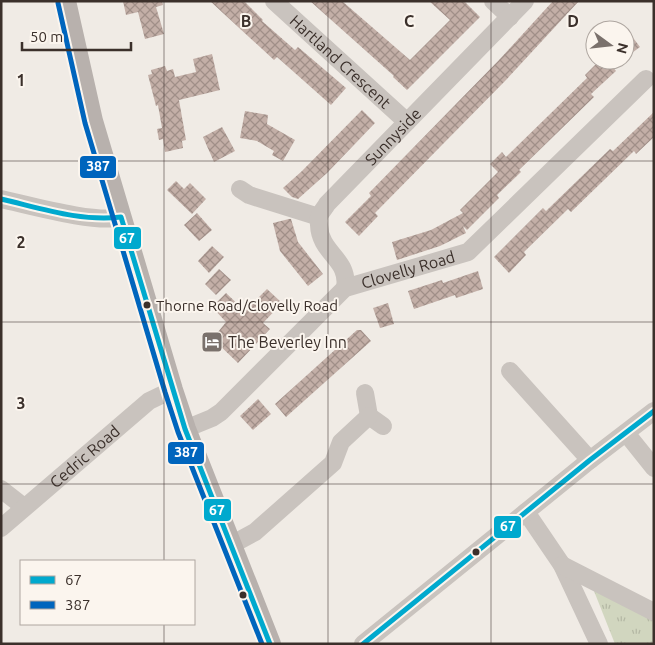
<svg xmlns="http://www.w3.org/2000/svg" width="655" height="645" font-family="Ubuntu,sans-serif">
	<defs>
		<pattern id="grass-tufts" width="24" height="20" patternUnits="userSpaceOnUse" patternTransform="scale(1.25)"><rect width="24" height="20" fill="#d1d6bf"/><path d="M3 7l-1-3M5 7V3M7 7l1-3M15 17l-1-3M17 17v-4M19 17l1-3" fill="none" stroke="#b4b8a4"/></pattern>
		<pattern id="building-cross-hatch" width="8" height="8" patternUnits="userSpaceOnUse" patternTransform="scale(1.25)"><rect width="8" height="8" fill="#c3afa7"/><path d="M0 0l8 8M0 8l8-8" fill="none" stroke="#a08f88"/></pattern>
	</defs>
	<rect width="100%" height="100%" fill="#f0ebe5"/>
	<polygon fill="url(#grass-tufts)" points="592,586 654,621 654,644 615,644"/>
	<g fill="url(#building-cross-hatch)">
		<polygon points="123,1 162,1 163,5 156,7 164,34 145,39 138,12 126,15"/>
		<polygon points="210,1 244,1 263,20 262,21 295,50 298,47 346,88 331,105 277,57 274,60"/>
		<polygon points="310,1 342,1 410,60 450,20 429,1 464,1 480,17 407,90 393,77 394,76"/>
		<polygon points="553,1 579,1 506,80 375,213 378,216 359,236 345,222 371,196 369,193 499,60"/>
		<polygon points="625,27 640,47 625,58"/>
		<polygon points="212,54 220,90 179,100 186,140 182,141 183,148 165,152 163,139 159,140 157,129 162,128 158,105 156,106 148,75 152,74 151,70 165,66 167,71 173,69 175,77 196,72 193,59"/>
		<polygon points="600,60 622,60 613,67 616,71 591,94 594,97 519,170 521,172 497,195 499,198 467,230 463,226 466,233 440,246 397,260 392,242 431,230 463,213 460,210 498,172 490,164 502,152 506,157 587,78 585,75"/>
		<polygon points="362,110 375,123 327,173 298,199 292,197 283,188 302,171"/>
		<polygon points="245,111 268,115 267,124 295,140 283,161 272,155 274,151 257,141 240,138"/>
		<polygon points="654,112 654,137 636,154 634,151 571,212 568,209 524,252 526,255 509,273 494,257 543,208 546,211 610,149 613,151"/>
		<polygon points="222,127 235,151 214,162 203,137"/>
		<polygon points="176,181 184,189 190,183 206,199 192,214 167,190"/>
		<polygon points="197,213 212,230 199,241 184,225"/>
		<polygon points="289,219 291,219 298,242 323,274 308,286 280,251 273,223"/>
		<polygon points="212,246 224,257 209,273 198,261"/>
		<polygon points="219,269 231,280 216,295 205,284"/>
		<polygon points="478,271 483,289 456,298 455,295 414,309 408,291 442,280 443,283"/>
		<polygon points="267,289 282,303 263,323 270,329 238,363 216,342 222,336 218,332 226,322 212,307 226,293 245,311"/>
		<polygon points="388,303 394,324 380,328 373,308"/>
		<polygon points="357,330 361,330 371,341 286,417 275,404"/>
		<polygon points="258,399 271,414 253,430 240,416"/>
	</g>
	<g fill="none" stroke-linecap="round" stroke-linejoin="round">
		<g stroke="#c9c3be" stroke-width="18">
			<path id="s1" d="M274 1 407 122"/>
			<polyline points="493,1 510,17"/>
			<polyline points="240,189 249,195 319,217"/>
			<path d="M1 199C29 205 96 224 121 217"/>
			<path id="s2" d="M345 288C350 259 320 254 319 225 319 223 318 220 319 217 320 213 325 208 327 204L525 1"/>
			<polyline points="510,371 590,460"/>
			<polyline points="365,393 369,416 383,426"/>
			<path id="s3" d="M185 429 212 418 221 412 345 288 468 252 646 79"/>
			<polyline points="626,433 654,468"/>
			<polyline points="1,489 24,507"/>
			<polyline points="526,512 562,565 599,644"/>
			<path id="s4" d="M1 528 149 401 172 390"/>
			<polyline points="231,545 255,532 333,463 341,442 369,416"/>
			<polyline points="562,565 654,612"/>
			<polyline points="363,644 590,460 654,411"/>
		</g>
		<polyline stroke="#b8b1ad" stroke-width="22" points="65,1 92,121 172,390 185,429 270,644"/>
		<g stroke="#fbf5ee" stroke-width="9">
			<g id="bus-1">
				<path d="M1 199C40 208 81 222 121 217L185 429 270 644"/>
				<polyline points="363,644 590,460 654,411"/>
			</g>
		</g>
		<g stroke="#fbf5ee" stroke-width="9">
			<polyline id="bus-2" points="58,3 85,123 165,392 178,432 262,644"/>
		</g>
		<use href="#bus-1" stroke="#00a9ce" stroke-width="5"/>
		<use href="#bus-2" stroke="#0065bd" stroke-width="5"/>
	</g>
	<path fill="none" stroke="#3b302b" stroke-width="1" stroke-opacity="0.55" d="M164 1V561M328 1V644M491 1V644M1 161H654M1 322H654M1 484H654M164 624V644"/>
	<defs>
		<g id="hotel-square" transform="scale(1.125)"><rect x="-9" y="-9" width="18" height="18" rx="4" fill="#7a716c" stroke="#fbf5ee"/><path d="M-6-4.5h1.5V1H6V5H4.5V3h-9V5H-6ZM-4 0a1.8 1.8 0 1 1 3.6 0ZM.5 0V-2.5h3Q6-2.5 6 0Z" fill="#fff"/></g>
	</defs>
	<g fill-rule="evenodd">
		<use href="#hotel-square" x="212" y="342"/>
	</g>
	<g fill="#3b302b" stroke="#fbf5ee" stroke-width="2">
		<circle cx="147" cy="305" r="4.5"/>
		<circle cx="476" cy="552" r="4.5"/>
		<circle cx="243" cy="595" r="4.5"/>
	</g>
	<g text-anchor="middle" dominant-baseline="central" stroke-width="4" stroke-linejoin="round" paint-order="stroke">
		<g font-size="15" fill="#3b302b" stroke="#fbf5ee" text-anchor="start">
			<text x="156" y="305">Thorne Road/Clovelly Road</text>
		</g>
		<g font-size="16" fill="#3b302b" stroke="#fbf5ee">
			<text stroke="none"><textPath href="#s1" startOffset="90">Hartland Crescent</textPath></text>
			<text stroke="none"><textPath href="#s2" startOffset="188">Sunnyside</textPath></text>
			<text stroke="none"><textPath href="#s3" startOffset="281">Clovelly Road</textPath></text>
			<text stroke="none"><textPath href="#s4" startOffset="110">Cedric Road</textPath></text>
		</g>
		<g font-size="16" fill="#3b302b" stroke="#fbf5ee" text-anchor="start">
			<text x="228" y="342">The Beverley Inn</text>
		</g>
	</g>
	<g font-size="16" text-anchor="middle" font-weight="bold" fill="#3b302b" stroke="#fbf5ee" stroke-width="4" stroke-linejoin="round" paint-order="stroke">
		<text x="246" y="27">B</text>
		<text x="409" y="27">C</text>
		<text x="573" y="27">D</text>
		<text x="21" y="86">1</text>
		<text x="21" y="248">2</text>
		<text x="21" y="409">3</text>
	</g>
	<g stroke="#fbf5ee" stroke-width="2">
		<rect x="79" y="155" width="38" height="24" rx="5" fill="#0065bd"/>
		<rect x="113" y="226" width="29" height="24" rx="5" fill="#00a9ce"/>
		<rect x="167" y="441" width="38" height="24" rx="5" fill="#0065bd"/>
		<rect x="203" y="498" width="29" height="24" rx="5" fill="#00a9ce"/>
		<rect x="493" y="515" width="29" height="24" rx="5" fill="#00a9ce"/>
	</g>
	<g font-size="14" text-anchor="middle" font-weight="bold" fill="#fff">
		<text x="98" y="171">387</text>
		<text x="127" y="243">67</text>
		<text x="186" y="457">387</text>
		<text x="217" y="515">67</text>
		<text x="508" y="531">67</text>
	</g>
	<rect width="655" height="645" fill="none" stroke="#3b302b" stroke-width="5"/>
	<rect x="20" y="560" width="175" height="65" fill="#fbf5ee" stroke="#aea6a0"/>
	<rect x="30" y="576" width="25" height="8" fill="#00a9ce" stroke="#aea6a0"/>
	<text x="65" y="585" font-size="15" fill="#3b302b">67</text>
	<rect x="30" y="601" width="25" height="8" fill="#0065bd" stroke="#aea6a0"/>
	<text x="65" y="610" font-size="15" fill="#3b302b">387</text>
	<g transform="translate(610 45) rotate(105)"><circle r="24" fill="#fbf5ee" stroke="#aea6a0"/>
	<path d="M0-4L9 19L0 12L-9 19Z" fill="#7a716c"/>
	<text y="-8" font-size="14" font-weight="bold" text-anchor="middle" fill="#3b302b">N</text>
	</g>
	<path d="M22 42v8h109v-8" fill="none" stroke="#3b302b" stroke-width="2.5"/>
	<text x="30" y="42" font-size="15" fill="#3b302b" stroke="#fbf5ee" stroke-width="4" paint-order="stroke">50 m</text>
</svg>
